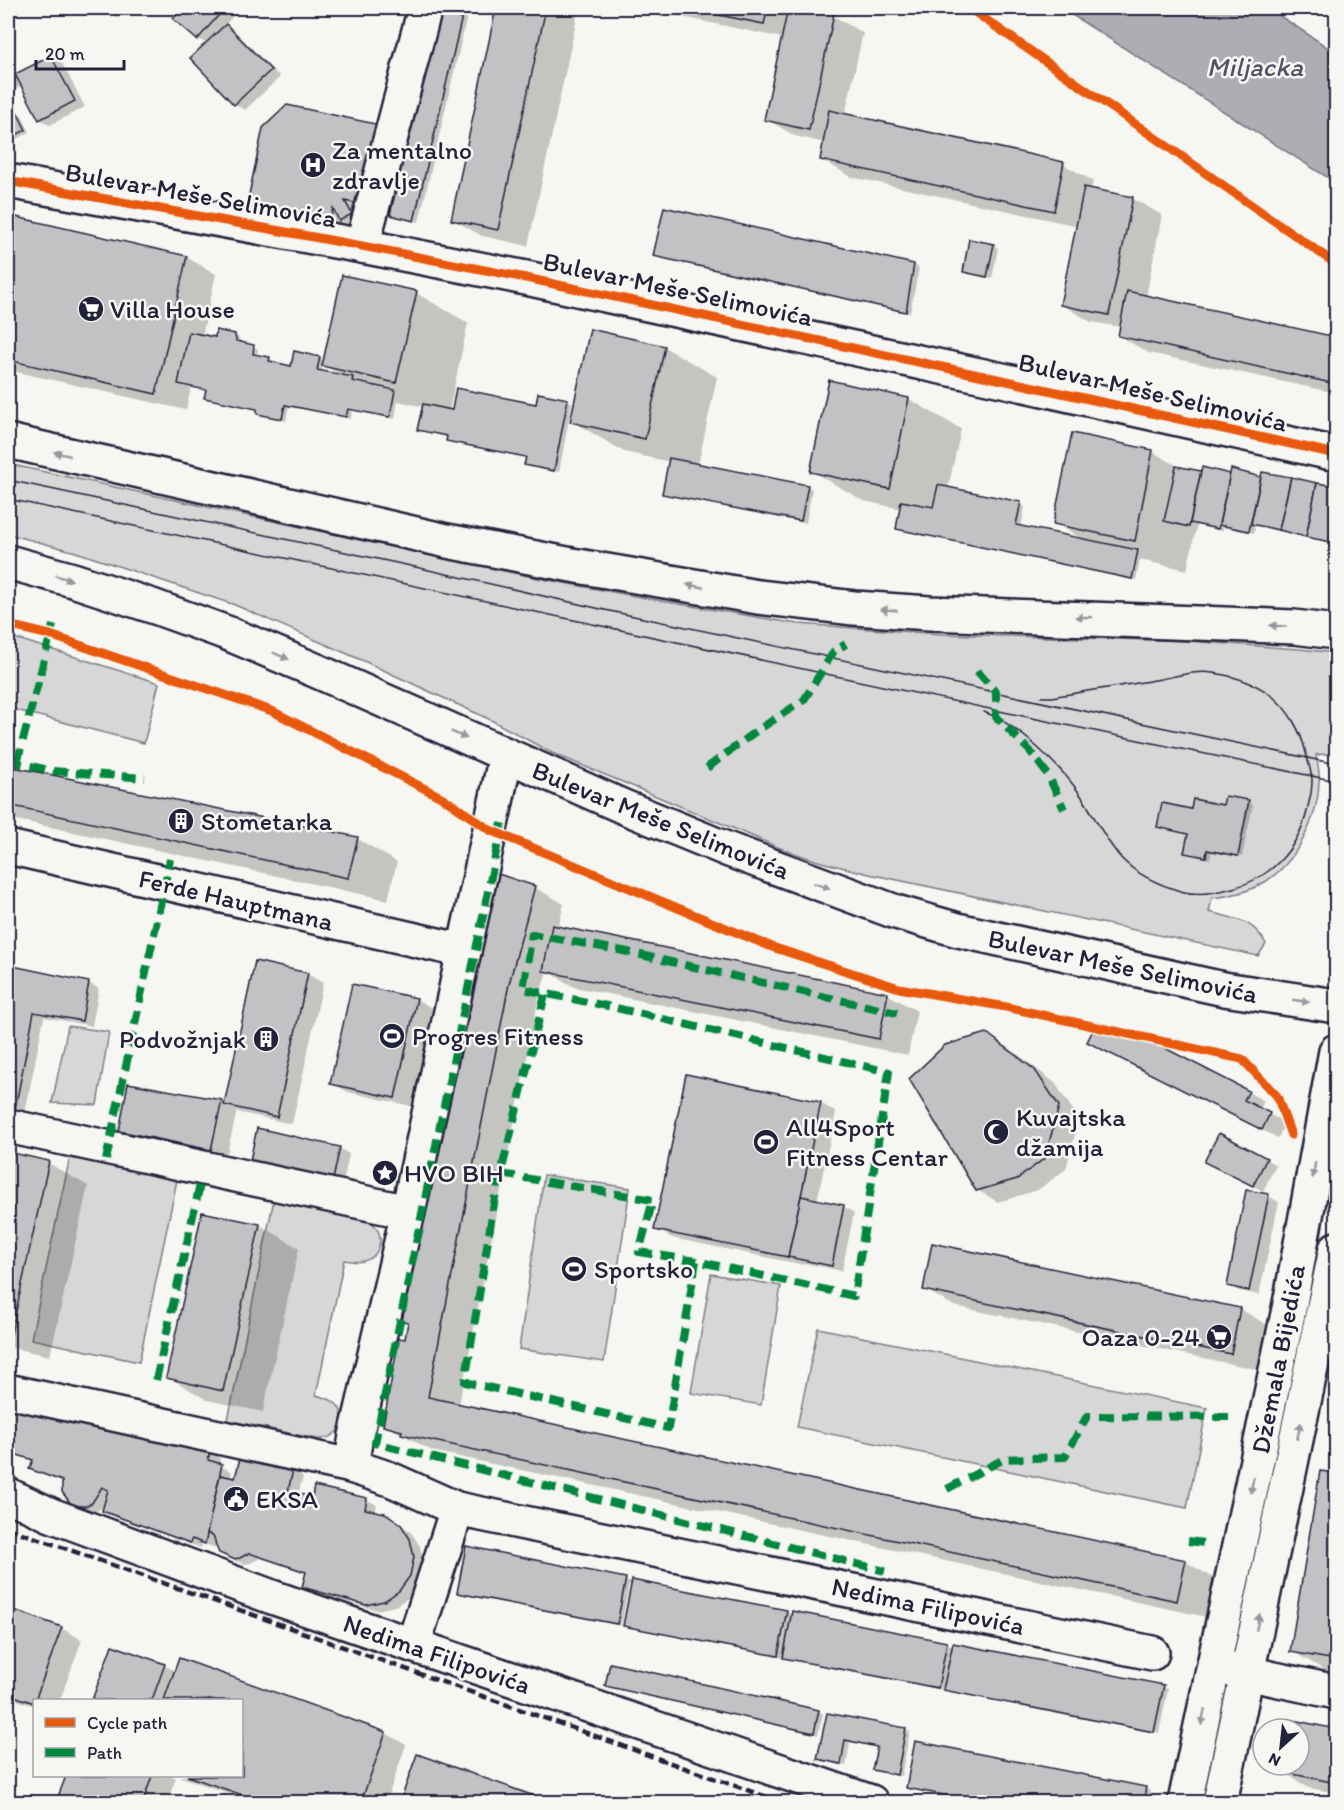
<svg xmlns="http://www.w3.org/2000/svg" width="1344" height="1810" font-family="Itim,sans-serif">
	<rect width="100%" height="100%" fill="#f6f6f2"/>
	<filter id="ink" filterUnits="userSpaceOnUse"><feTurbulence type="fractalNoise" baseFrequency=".0167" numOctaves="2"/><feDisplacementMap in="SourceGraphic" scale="12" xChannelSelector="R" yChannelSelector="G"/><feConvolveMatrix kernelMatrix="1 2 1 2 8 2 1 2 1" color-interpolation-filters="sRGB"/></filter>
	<g filter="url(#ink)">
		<g fill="#d7d7d7" stroke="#7c7c89" stroke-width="1.5">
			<path d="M8 464 537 578 662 601 798 624 941 634 1188 641 1299 649 1336 653V753L1316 755C1318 764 1320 773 1319 783 1318 820 1296 862 1265 882 1249 892 1230 896 1212 898L1209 912C1235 919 1253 919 1266 944L1258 956 869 874 821 862 785 850 620 781 552 753 491 720 366 662 235 605 76 552 8 534Z"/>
			<polygon points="8,636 159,683 144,743 8,708"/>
			<polygon points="68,1026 109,1032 97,1105 52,1103"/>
			<polygon points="70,1157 177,1180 139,1362 31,1339"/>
			<polygon points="544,1175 630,1188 604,1362 519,1349"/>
			<path d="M274 1199 363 1218C368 1220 372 1222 375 1226 385 1238 379 1258 363 1261 357 1263 350 1261 344 1260L316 1395C322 1397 329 1398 334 1402 346 1411 344 1429 331 1436 327 1439 322 1439 317 1439L228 1420Z"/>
			<polygon points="711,1274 781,1286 761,1405 691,1393"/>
			<polygon points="818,1328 1207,1408 1187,1508 797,1427"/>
		</g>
		<polygon fill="#adadb3" stroke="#757583" stroke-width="1.5" points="1061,8 1268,8 1336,53 1336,183"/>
		<g fill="#0003" fill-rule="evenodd">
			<polygon points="103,8 130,8 118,18"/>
			<polygon points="185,8 240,8 225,25 236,32 280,77 245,110 235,104 207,44 198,39 175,19"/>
			<polygon points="440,8 469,8 419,222 391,214"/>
			<polygon points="498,8 579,8 528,246 482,236 452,219"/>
			<polygon points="639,8 801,8 801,9 833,16 863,33 845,115 1063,164 1093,181 1091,190 1132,198 1162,215 1146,297 1336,338 1336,393 1149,353 1119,336 1121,327 1091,322 1062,305 1078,226 851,177 822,160 825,143 795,136 766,119 783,38"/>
			<polygon points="51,57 62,63 85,107 50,125 40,119 23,85 8,94 8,61 16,75"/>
			<polygon points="16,111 21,114 30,132 8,144 8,116"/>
			<polygon points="379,126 350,238 268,220"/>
			<polygon points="665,209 914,265 919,268 910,313 660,258 655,255"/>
			<path d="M17 219 186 257 216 274 202 336 216 338 234 335 239 338 240 344 258 349 257 356 270 359 274 361V364L292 367 319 358 324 361 416 293 468 323 449 411 538 406 568 400 572 403 559 472 530 467 526 464 527 458 452 443 447 440 448 437 424 432 419 429 424 407 398 401 395 419 352 410 351 419 289 406 286 421 263 416 258 413 259 410 210 400 205 397 207 391 191 387 186 410 17 372 8 367V264ZM323 365 340 375 322 372Z"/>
			<polygon points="993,246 998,248 992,279 969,274 965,272"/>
			<polygon points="664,347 717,377 698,465 808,487 812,489 806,523 668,496 664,493 670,462 624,452 572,421"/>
			<polygon points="830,382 909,399 961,429 948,489 1020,504 1025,507 1021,527 1084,540 1055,523 1073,435 1153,452 1183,469 1203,473 1262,478 1263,474 1336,488 1336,544 1255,526 1254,533 1223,527 1222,531 1197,525 1187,570 1140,560 1136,580 902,531 897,528 901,509 864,501 811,471"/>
			<polygon points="8,767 358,839 397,862 388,900 8,818"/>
			<polygon points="1248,802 1253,805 1242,857 1212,851 1210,859 1191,855 1186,852 1190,835 1164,829 1159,827 1192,811"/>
			<polygon points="534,887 564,904 558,928 887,994 917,1011 908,1055 574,987 547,971 538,1001 459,1405 1186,1562 1215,1579 1207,1617 432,1451 385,1425 410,1323 404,1320"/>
			<polygon points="8,967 89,983 99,989 92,1026 44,1017 25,1113 8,1110"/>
			<polygon points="307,974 323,983 292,1124 241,1113 237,1111 226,1158 136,1139 120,1130 221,1102 225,1104"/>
			<polygon points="416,999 432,1008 411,1106 348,1092 332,1083"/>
			<polygon points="986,1035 1008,1047 1055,1083 1079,1119 1066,1169 1038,1190 998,1202 977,1190"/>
			<polygon points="1105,1051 1248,1092 1264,1101 1260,1109 1285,1123 1278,1138"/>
			<polygon points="820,1103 836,1112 817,1201 844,1207 854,1213 842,1271 804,1263 804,1265 672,1238 656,1229"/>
			<polygon points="1220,1135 1276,1165 1263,1191 1216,1167"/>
			<polygon points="339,1148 349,1154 342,1188 261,1170"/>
			<polygon points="8,1154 48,1163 88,1186 50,1356 8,1347"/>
			<polygon points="1268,1196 1279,1202 1259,1295 1239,1291 1228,1285"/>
			<polygon points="260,1225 299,1248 263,1412 207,1400 168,1377"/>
			<polygon points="924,1289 1240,1309 1269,1326 1260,1370 954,1306"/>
			<polygon points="8,1405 210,1452 220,1458 219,1465 232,1472 230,1479 292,1471 303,1477 298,1495 313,1498 366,1499 377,1505 375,1513 395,1521 410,1531 420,1546 424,1564 420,1582 410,1597 395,1606 377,1610 314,1593 303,1587 308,1574 260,1558 251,1563 244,1564 238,1562 226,1556 216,1545 215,1548 202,1543 201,1548 114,1516 103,1510 104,1507 96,1511 83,1509 72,1503 64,1482 41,1474 31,1468 34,1461 8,1452"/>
			<polygon points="1321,1472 1336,1475 1336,1675 1331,1674 1292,1651"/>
			<polygon points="625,1580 633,1584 787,1611 793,1615 794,1613 947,1643 953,1647 1163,1687 1168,1689 1159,1733 950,1692 943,1688 943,1690 789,1660 783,1656 783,1658 629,1628 625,1625 632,1586 629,1585 621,1626 464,1595 459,1592"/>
			<polygon points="8,1609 61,1628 82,1640 60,1700 34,1700 34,1706 8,1697"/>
			<polygon points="113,1647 164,1665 176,1672 180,1660 386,1733 406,1745 386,1802 254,1802 178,1776 242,1776 242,1700 94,1700"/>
			<polygon points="611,1665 819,1711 823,1714 818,1735 611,1688 607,1685"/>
			<polygon points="828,1714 905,1730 910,1732 901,1776 879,1772 874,1769 878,1748 850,1742 846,1766 824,1761 819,1758"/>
			<polygon points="1289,1721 1336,1730 1336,1793 1309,1788 1280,1770 1281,1765 1299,1765 1299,1729 1288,1729"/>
			<polygon points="418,1756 546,1802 401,1802"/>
			<polygon points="67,1776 172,1776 176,1778 167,1802 58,1802"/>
			<polygon points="907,1787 1146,1789 1150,1791 1148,1802 977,1802 912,1790"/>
		</g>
		<g fill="#c2c2c4" stroke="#22223b" stroke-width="1.5">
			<polygon points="101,8 113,8 107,14"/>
			<polygon points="183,8 225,8 197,40 173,19"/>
			<polygon points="438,8 464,8 414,221 390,215"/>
			<polygon points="496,8 546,8 498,230 451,220"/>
			<polygon points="684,8 768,8 764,24"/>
			<polygon points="788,8 802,8 834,14 809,130 764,120"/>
			<polygon points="226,24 271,70 234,105 190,58"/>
			<polygon points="51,56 75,101 39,120 15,74"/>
			<polygon points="287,105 380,125 363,205 345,201 352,214 339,221 333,208 329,227 246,209 263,128"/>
			<polygon points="16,110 26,130 8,139 8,114"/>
			<polygon points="829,110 1064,162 1054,211 820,160"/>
			<polygon points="1084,187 1133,197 1109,315 1060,305"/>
			<polygon points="664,207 914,264 906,312 653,256"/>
			<polygon points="16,217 187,256 156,394 8,360 8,257"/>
			<polygon points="969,239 994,244 987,277 963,272"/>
			<polygon points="342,275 417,291 396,383 322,366"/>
			<polygon points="1127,291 1336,337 1336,384 1118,336"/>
			<polygon points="590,329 665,346 645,439 570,422"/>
			<polygon points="216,330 235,334 236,341 254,345 253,354 270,357 269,361 291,366 294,351 320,357 317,370 353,377 352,381 395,390 390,417 348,409 346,417 285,405 282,419 257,414 257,409 204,398 206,390 178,384 189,332 215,337"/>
			<polygon points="829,380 909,398 890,489 810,472"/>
			<polygon points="456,388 536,404 538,393 568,399 554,471 524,465 526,457 446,441 447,436 417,430 423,404 452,410"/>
			<polygon points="1072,433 1153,450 1135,541 1053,524"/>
			<polygon points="669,458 808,485 801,521 662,494"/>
			<polygon points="1176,466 1201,471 1189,527 1164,521"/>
			<polygon points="1202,467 1230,474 1218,529 1190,523"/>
			<polygon points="1231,469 1261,477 1249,531 1219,525"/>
			<polygon points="1262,472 1291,477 1279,530 1251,524"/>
			<polygon points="1291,477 1317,483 1306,537 1279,530"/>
			<polygon points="1317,483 1336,486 1336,520 1331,542 1306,537"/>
			<polygon points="938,485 1021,502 1016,525 1138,550 1132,579 896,529 901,501 933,507"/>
			<polygon points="1336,520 1336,544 1331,542"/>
			<polygon points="8,766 358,837 348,878 8,805"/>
			<polygon points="1225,796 1249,800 1238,856 1207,850 1206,857 1184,853 1188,834 1157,827 1162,803 1191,809 1193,799 1223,805"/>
			<polygon points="495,873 535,886 509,984 428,1397 1186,1560 1177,1601 401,1434 402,1431 383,1426 399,1338 405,1339 408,1322 402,1321"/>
			<polygon points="552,925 888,993 879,1039 543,971"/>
			<polygon points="255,961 308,973 277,1117 224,1105"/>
			<polygon points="8,965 89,982 82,1021 34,1012 15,1109 8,1107"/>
			<polygon points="352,984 417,998 395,1098 330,1084"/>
			<polygon points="1092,1032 1157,1044 1249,1091 1244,1100 1270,1113 1262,1130 1087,1042"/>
			<polygon points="987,1033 1035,1070 1059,1106 1045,1158 1017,1179 976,1191 909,1079 945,1045"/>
			<polygon points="686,1074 821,1102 788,1257 654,1230"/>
			<polygon points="128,1083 222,1100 211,1150 119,1131"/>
			<polygon points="257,1128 340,1147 332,1184 249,1165"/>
			<polygon points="1219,1133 1267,1158 1253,1186 1204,1162"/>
			<polygon points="8,1152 49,1161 11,1334 8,1334"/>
			<polygon points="1246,1190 1269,1194 1249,1291 1227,1286"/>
			<polygon points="801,1196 844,1205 832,1266 788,1257"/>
			<polygon points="202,1212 260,1224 223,1391 166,1378"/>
			<polygon points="932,1243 1240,1308 1231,1354 923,1290"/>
			<polygon points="8,1404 210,1451 208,1460 222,1464 205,1544 192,1539 190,1543 102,1511 108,1490 102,1487 92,1503 85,1506 78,1506 71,1504 62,1492 62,1481 29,1469 33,1460 8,1452"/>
			<polygon points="240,1458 293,1470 288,1491 312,1497 314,1486 367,1498 365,1509 385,1513 400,1523 410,1539 414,1557 410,1576 399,1591 384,1601 366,1605 302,1587 306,1572 249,1553 240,1558 233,1559 219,1553 216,1546 214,1537 207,1533 220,1475 235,1478"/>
			<polygon points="1320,1471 1336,1473 1336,1660 1290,1652"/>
			<polygon points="466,1546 626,1578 617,1624 457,1593"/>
			<polygon points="632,1580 787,1610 778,1656 623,1626"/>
			<polygon points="8,1608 62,1627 34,1703 8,1694"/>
			<polygon points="792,1611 947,1642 938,1688 783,1658"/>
			<polygon points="953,1643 1164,1685 1154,1732 943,1690"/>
			<polygon points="112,1645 165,1664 152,1700 92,1700"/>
			<polygon points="179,1658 386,1732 361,1802 263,1802 187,1776 242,1776 242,1700 164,1700"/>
			<polygon points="610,1663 819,1710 814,1733 605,1686"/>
			<polygon points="827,1713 906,1728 897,1775 872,1770 877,1747 845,1740 841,1764 817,1759"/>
			<polygon points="1288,1719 1336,1729 1336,1783 1278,1771 1279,1765 1299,1765 1299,1729 1286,1729"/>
			<polygon points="915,1741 1146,1787 1143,1802 981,1802 906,1788"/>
			<polygon points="417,1754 551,1802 400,1802"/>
			<polygon points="66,1776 152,1776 143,1802 56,1802"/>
		</g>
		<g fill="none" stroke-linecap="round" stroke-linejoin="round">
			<g stroke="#22223b" stroke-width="38">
				<g id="street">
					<polyline points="8,181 362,246 526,278 1007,381 1336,454"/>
					<polyline points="362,246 425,8"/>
					<polyline points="8,847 464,951"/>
					<polyline points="8,1126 408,1212"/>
					<polyline points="8,1391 351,1466 390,1479 457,1509 1152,1653"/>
					<polyline points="351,1466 356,1436 408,1212 506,755"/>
					<polyline points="8,1495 51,1515 272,1597 871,1802"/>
					<polyline points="417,1633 457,1509"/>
					<polyline points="1227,1669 1336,1692"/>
					<polyline points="1185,1802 1290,1304 1336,1051"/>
					<polyline points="1220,1802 1336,1249"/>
				</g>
			</g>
			<g stroke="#22223b" stroke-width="38">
				<g id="secondary">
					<polyline points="8,441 447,541 572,565 758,597 854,608 930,613 1225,624 1294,627 1336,632"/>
					<polyline points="8,562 73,580 155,607 227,633 317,671 624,807 729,850 896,912 958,930 1224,989 1336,1006"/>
				</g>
			</g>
			<use href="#street" stroke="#f6f6f2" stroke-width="33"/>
			<use href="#secondary" stroke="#f6f6f2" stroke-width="33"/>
			<g stroke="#22223b" stroke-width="1.5">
				<polyline points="8,480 420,568 605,610 1336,764"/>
				<polyline points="8,499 1037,719 1336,781"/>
				<path d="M984 712C1016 723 1063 768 1082 797 1095 817 1105 840 1121 858 1137 875 1162 886 1184 892 1200 896 1218 892 1233 888 1275 877 1302 843 1309 802 1311 795 1312 787 1312 779 1311 771 1308 761 1306 753 1301 731 1289 710 1272 696 1256 683 1233 676 1213 673 1194 670 1174 677 1155 680 1121 686 1086 691 1052 697H1041"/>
			</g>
			<polyline stroke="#22223b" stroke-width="4.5" stroke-dasharray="9 4.5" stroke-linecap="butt" points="8,1528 781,1802"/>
			<g stroke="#00873e" stroke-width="8" stroke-dasharray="15 8" stroke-linecap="butt">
				<polyline points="977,671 996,692 996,717 1030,751 1048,775 1064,809"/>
				<polyline points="8,761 53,771 145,778"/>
				<polyline points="17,763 53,625"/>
				<polyline points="707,768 752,734 804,700 834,651 846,644"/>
				<polyline points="502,823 375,1443 885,1571"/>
				<polyline points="545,995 495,1197 465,1382 668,1428 696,1261 854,1296 889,1072 612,1007 523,989 532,934 623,951 897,1013"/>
				<polyline points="106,1160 170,859"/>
				<polyline points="501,1174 653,1200 639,1252 696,1261"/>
				<polyline points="156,1380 201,1180"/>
				<polyline points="947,1489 1004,1459 1065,1457 1087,1416 1230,1417"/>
				<polyline points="1188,1541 1206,1543"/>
			</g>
			<g stroke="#f6f6f2" stroke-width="13">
				<g id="cycleway">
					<polyline points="969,8 1336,264"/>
					<polyline points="8,181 362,246 526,278 1007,381 1336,454"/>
					<polyline points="8,625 50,635 272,711 443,798 490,830 772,947 899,988 1006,1007 1242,1059 1277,1096 1291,1135"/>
				</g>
			</g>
			<use href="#cycleway" stroke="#e8590c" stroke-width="9"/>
		</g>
		<defs><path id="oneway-solid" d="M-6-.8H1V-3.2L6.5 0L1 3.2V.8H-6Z" transform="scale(1.5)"/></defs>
		<g fill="#9797a0">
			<use href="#oneway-solid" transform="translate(62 454) rotate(-167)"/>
			<use href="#oneway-solid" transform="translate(64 578) rotate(16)"/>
			<use href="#oneway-solid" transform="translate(695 586) rotate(-170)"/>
			<use href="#oneway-solid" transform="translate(889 610) rotate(-176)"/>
			<use href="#oneway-solid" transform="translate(1084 617) rotate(-178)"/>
			<use href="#oneway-solid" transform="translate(1278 626) rotate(-177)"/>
			<use href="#oneway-solid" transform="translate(281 656) rotate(23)"/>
			<use href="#oneway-solid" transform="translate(459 735) rotate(24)"/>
			<use href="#oneway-solid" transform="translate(822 886) rotate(21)"/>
			<use href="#oneway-solid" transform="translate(1301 1001) rotate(8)"/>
			<use href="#oneway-solid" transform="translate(1314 1170) rotate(100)"/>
			<use href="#oneway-solid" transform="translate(1299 1431) rotate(-78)"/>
			<use href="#oneway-solid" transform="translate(1252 1485) rotate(102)"/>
			<use href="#oneway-solid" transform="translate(1258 1622) rotate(-78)"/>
			<use href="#oneway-solid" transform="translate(1203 1717) rotate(102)"/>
		</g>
	</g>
	<defs>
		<g id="hospital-disc" transform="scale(1.35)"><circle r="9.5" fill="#22223b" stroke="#f6f6f2"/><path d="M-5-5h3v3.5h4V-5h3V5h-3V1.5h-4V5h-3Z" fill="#fff"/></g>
		<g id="supermarket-disc" transform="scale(1.35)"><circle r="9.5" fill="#22223b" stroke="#f6f6f2"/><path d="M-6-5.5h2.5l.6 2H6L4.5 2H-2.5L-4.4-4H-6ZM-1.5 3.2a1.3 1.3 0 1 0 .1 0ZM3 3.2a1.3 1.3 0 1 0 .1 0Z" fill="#fff"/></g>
		<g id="building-disc" transform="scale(1.35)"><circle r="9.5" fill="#22223b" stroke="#f6f6f2"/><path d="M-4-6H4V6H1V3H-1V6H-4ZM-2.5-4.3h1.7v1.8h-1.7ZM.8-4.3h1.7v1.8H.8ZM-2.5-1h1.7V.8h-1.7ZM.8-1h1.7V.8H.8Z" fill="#fff"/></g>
		<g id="stadium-disc" transform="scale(1.35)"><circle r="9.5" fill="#22223b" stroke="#f6f6f2"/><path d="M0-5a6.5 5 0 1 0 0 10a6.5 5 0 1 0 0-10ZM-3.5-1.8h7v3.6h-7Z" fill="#fff"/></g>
		<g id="mosque-disc" transform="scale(1.35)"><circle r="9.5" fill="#22223b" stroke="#f6f6f2"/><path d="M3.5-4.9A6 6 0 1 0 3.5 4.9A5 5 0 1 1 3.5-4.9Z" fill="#fff"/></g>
		<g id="sight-disc" transform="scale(1.35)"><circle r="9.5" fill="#22223b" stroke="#f6f6f2"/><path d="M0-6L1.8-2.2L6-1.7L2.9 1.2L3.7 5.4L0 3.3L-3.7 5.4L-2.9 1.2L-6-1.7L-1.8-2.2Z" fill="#fff"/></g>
		<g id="civic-disc" transform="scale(1.35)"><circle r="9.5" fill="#22223b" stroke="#f6f6f2"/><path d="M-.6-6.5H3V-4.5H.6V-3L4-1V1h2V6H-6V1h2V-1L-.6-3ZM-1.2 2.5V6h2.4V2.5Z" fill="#fff"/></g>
	</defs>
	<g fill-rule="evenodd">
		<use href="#hospital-disc" x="313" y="165"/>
		<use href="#supermarket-disc" x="91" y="309"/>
		<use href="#building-disc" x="181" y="821"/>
		<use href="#stadium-disc" x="392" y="1036"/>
		<use href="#building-disc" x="266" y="1039"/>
		<use href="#mosque-disc" x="996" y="1132"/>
		<use href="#stadium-disc" x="766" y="1142"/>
		<use href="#sight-disc" x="385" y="1173"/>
		<use href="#stadium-disc" x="574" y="1269"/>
		<use href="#supermarket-disc" x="1219" y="1337"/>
		<use href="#civic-disc" x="236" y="1499"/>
	</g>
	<g text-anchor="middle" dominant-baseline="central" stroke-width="5" stroke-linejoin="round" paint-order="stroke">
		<g font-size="26" fill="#22223b" stroke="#f6f6f2" text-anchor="start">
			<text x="332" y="150">Za mentalno<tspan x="332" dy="30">zdravlje</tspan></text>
			<text x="110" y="309">Villa House</text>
			<text x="201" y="821">Stometarka</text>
			<text x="412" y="1036">Progres Fitness</text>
			<text x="246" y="1039" text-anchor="end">Podvožnjak</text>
			<text x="1016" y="1117">Kuvajtska<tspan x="1016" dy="30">džamija</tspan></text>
			<text x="786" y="1127">All4Sport<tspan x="786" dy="30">Fitness Centar</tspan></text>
			<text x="404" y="1173">HVO BIH</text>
			<text x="594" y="1269">Sportsko</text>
			<text x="1200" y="1337" text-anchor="end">Oaza 0-24</text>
			<text x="256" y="1499">EKSA</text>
		</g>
		<g font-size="26" fill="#22223b" stroke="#f6f6f2">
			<text transform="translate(201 195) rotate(10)">Bulevar Meše Selimovića</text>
			<text transform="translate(678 289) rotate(12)">Bulevar Meše Selimovića</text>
			<text transform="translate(1153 392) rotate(13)">Bulevar Meše Selimovića</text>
			<text transform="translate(661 820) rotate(22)">Bulevar Meše Selimovića</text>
			<text transform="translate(236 900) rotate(13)">Ferde Hauptmana</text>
			<text transform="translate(1123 966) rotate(12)">Bulevar Meše Selimovića</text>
			<text transform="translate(1278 1359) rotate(-79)">Džemala Bijedića</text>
			<text transform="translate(928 1606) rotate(12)">Nedima Filipovića</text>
			<text transform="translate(437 1654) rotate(19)">Nedima Filipovića</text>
		</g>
		<g font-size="27" font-style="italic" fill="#535365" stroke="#f6f6f2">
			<text x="1255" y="66">Miljacka</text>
		</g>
	</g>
	<rect width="1344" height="1810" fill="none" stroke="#f6f6f2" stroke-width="30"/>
	<rect x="15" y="15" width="1314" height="1780" fill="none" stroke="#22223b" stroke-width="2" filter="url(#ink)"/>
	<rect x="33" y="1699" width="210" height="78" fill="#f6f6f2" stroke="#a1a1a9" stroke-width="1.5"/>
	<rect x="45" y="1718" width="30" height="9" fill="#e8590c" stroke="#a1a1a9" stroke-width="1.5"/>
	<text x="87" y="1729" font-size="18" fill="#22223b">Cycle path</text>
	<rect x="45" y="1748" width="30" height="9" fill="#00873e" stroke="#a1a1a9" stroke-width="1.5"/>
	<text x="87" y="1759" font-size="18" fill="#22223b">Path</text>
	<g transform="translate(1281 1747) rotate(207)"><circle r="28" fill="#f6f6f2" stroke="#a1a1a9" stroke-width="1.5"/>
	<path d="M0-4.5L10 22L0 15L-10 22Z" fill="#22223b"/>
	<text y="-9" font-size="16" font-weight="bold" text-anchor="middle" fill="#22223b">N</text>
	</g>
	<path d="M36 60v9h88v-9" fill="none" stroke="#22223b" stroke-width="3"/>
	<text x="45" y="60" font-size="18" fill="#22223b" stroke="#f6f6f2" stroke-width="4.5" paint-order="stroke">20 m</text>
</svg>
